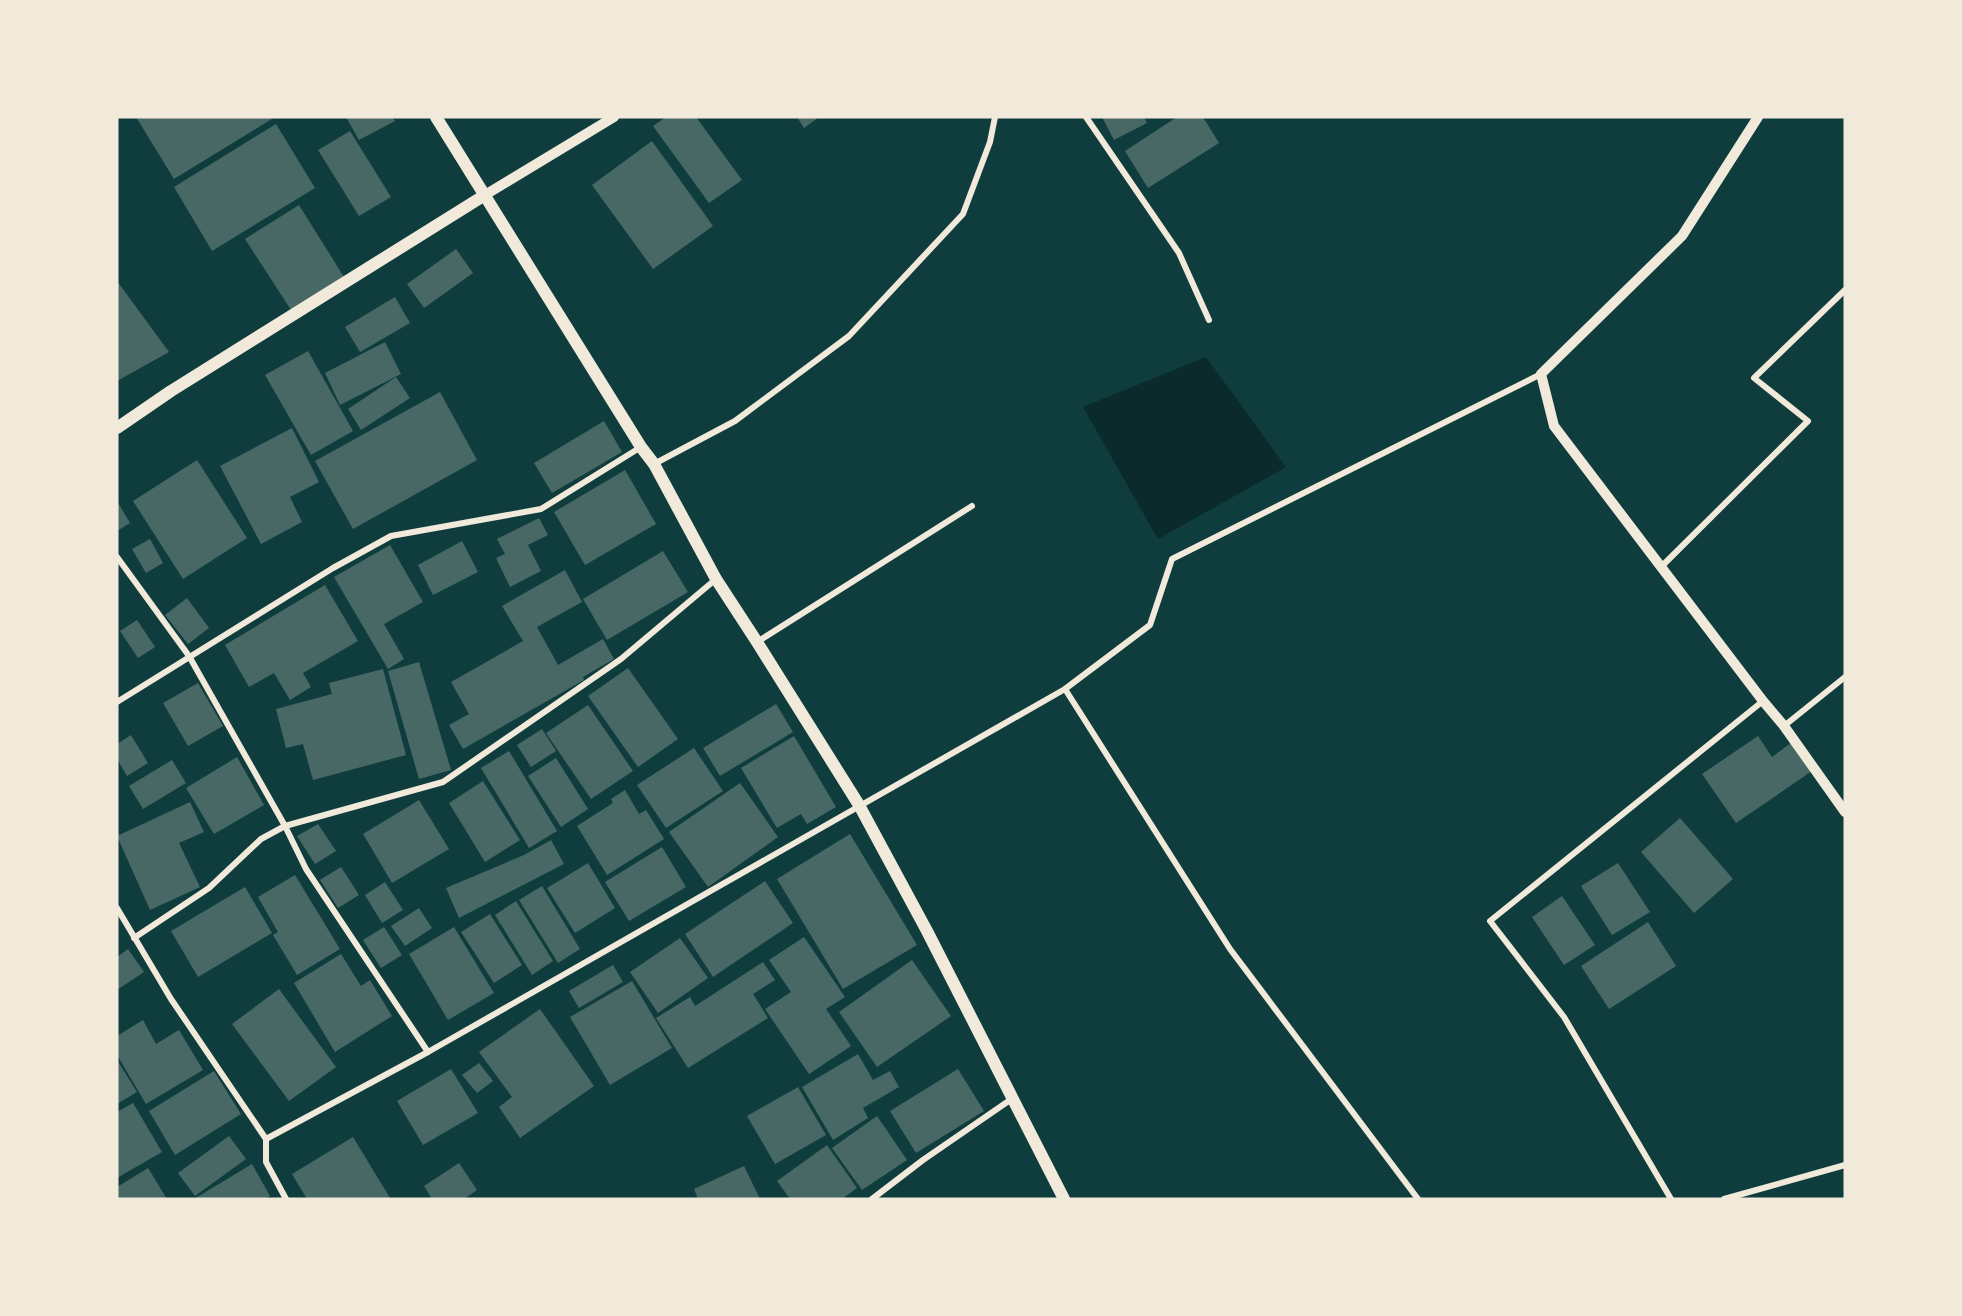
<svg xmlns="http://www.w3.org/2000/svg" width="1962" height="1316" font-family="'Fira Sans Condensed',sans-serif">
	<rect width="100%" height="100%" fill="#0f3d3e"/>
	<polygon fill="#0a2a2b" points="1206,357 1286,467 1158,539 1083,407"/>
	<g fill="#486865">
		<polygon points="136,117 275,117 174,179"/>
		<polygon points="346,117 392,117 395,121 359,140"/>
		<polygon points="666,117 696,117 742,180 709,203 653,126"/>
		<polygon points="797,117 819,117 804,128"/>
		<polygon points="1102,117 1144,117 1147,123 1114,140"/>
		<polygon points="1177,117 1203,117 1219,143 1148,188 1125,151"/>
		<polygon points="276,124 315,188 212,251 174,187"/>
		<polygon points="350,131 391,197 359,216 318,150"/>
		<polygon points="652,141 713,226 653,269 592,185"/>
		<polygon points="299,205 344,277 291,310 245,239"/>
		<polygon points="456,249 473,273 424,308 407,284"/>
		<polygon points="117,281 169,352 117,381"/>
		<polygon points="395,297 410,323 360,352 345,327"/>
		<polygon points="385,342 401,374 340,405 325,373"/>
		<polygon points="308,351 353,431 311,455 265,375"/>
		<polygon points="396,377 410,398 361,430 348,409"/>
		<polygon points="440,392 477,460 353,529 315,461"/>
		<polygon points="604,421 622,452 552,493 534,463"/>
		<polygon points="292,428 319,482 290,497 302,522 261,544 220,466"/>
		<polygon points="197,460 247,538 183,579 133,501"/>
		<polygon points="625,470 656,524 585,565 554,512"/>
		<polygon points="117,501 130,523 117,531"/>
		<polygon points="539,518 548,535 528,545 541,571 510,587 496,558 505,554 497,539"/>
		<polygon points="150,539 163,563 146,573 132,549"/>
		<polygon points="462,541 478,572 433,595 418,565"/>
		<polygon points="390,545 423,602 384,624 404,659 388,669 334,577"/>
		<polygon points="663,551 688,592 607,640 583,599"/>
		<polygon points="565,570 582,602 537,627 558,665 603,639 614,659 583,677 584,680 463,749 449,725 469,714 451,682 523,641 502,606"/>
		<polygon points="325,585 358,641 303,673 311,687 290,700 274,673 249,687 225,645"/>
		<polygon points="187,598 209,628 188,644 165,615"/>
		<polygon points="137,620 155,647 138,658 120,631"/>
		<polygon points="419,662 451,770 419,779 388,671"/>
		<polygon points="628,668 678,739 638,767 588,696"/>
		<polygon points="383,669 406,755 313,780 303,744 286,748 276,709 332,694 329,683"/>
		<polygon points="198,683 223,726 188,746 163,703"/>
		<polygon points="776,704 793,732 720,776 703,748"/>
		<polygon points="588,705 633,771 591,799 546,733"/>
		<polygon points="542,729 556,751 531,767 517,745"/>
		<polygon points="131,735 148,763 127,776 117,759 117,744"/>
		<polygon points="794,736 836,807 807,824 801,814 777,828 741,768"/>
		<polygon points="1758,736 1772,757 1792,742 1812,771 1736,823 1702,774"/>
		<polygon points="694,748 723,791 666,828 637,785"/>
		<polygon points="509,751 557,831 529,848 481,768"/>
		<polygon points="237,757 264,805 214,834 186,788"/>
		<polygon points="556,758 588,809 561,827 528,776"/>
		<polygon points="172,760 186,783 143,809 129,786"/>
		<polygon points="483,781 520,840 485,862 449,803"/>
		<polygon points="740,783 778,837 708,887 669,832"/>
		<polygon points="625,790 639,814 646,810 664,839 607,875 577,826 613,803 611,799"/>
		<polygon points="419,800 449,849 392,883 363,834"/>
		<polygon points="190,802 204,832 179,843 200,887 150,910 117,836"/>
		<polygon points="1680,818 1733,879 1694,913 1641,852"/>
		<polygon points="318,824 336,851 315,864 297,836"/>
		<polygon points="850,834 917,945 843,989 777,879"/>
		<polygon points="551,840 564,864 459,918 446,888 524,855"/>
		<polygon points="662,847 686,887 629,921 605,882"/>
		<polygon points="588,863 615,908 575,933 547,888"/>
		<polygon points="1618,863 1650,912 1612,935 1581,886"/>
		<polygon points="341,867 359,895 338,908 320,880"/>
		<polygon points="295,875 340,949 297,975 273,935 278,932 258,897"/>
		<polygon points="765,881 793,923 713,977 685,934"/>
		<polygon points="385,882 403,910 382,923 365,895"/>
		<polygon points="542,886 580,949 558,963 519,900"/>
		<polygon points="245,887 272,933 198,977 171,931"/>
		<polygon points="1562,896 1595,945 1564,965 1532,917"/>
		<polygon points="516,901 553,961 532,975 495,915"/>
		<polygon points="419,908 432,928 405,946 391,926"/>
		<polygon points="490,914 522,965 494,983 461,932"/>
		<polygon points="1648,922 1676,966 1609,1009 1581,966"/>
		<polygon points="384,927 402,955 381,968 363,940"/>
		<polygon points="454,927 494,993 448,1020 409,954"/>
		<polygon points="804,937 845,997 826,1009 851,1046 809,1074 765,1009 791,992 769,960"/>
		<polygon points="680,938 708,978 658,1013 630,972"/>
		<polygon points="128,949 144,972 117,990 117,957"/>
		<polygon points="341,954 361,986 370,980 392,1016 335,1052 294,983"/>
		<polygon points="912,960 951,1016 877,1067 839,1012"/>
		<polygon points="763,962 775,980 753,994 768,1018 688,1068 656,1018 690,997 695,1006"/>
		<polygon points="613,965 623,982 579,1008 569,991"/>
		<polygon points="632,981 672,1048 610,1085 570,1017"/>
		<polygon points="279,989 336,1067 289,1101 232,1024"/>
		<polygon points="540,1009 594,1086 520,1138 499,1107 512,1097 479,1052"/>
		<polygon points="143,1020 156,1044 179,1030 203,1070 146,1104 117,1055 117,1036"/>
		<polygon points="858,1054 873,1080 890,1071 899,1087 863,1108 868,1118 833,1140 802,1087"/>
		<polygon points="117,1060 137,1092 117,1104"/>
		<polygon points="479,1063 493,1081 477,1093 462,1075"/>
		<polygon points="451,1069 478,1113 423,1145 397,1101"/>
		<polygon points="958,1069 984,1111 916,1153 890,1111"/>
		<polygon points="214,1071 241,1114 175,1155 149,1111"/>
		<polygon points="798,1087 826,1135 775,1164 747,1116"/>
		<polygon points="133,1103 162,1152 117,1178 117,1112"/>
		<polygon points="877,1116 907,1160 862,1190 832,1148"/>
		<polygon points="229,1136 246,1159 195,1196 178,1173"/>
		<polygon points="353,1137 390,1198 307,1199 292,1174"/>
		<polygon points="827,1145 857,1188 842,1199 790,1199 777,1181"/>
		<polygon points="459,1163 477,1190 464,1199 432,1199 424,1186"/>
		<polygon points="252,1164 270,1196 265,1199 194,1199"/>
		<polygon points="744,1166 760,1199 698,1199 694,1189"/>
		<polygon points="148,1168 167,1199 117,1199 117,1187"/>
	</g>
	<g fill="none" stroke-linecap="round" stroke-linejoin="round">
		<g stroke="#f1e9da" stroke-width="6">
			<polyline points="1086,117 1179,253 1209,320"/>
			<polyline points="654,464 735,421 849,336 963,214 990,142 995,117"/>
			<polyline points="117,557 189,656 285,826 306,869 428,1052 1065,689 1150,625 1172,559 1541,374"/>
			<polyline points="1661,567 1808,421 1754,378 1845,290"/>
			<polyline points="757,642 972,506"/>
			<polyline points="1065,689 1230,949 1418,1199"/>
			<polyline points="117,702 333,568 391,536 541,509 641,447"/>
			<polyline points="1784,726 1845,677"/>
			<polyline points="117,908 171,999 266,1139 266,1162 286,1199"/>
			<polyline points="134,938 209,888 261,839 285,826 443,782 621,659 716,579"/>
			<polyline points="266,1139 428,1052"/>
			<polyline points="872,1199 923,1160 1013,1098"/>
			<polyline points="1671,1199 1564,1017 1490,921 1763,701"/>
			<polyline points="1724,1199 1845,1165"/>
		</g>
		<g stroke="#f1e9da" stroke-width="10">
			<polyline points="1758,117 1682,236 1541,374 1554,426 1763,701 1784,726 1845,812"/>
			<polyline points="485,195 614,117"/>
		</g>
		<g stroke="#f1e9da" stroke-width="12">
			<polyline points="436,117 641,447 654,464 716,579 757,642 859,805 927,931 1064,1199"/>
			<polyline points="117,428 171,391 485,195"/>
		</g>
	</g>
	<rect width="1962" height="1316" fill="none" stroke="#f1e9da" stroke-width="237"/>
</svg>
